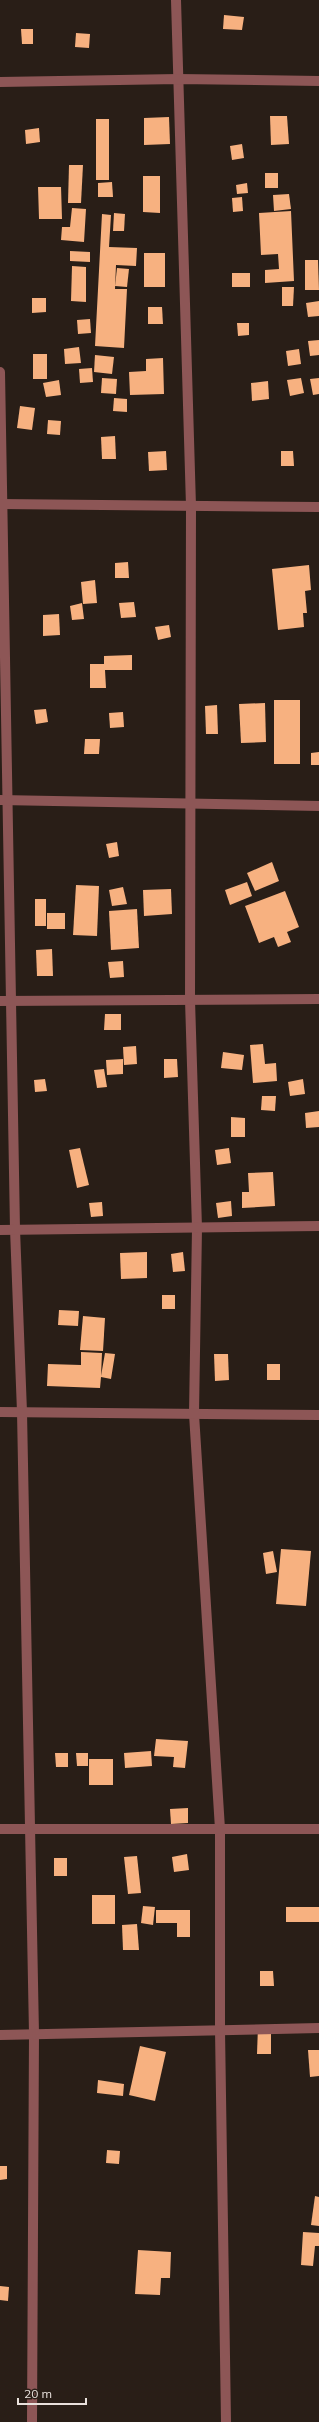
<svg xmlns="http://www.w3.org/2000/svg" width="319" height="2422" font-family="Mulish,sans-serif">
	<rect width="100%" height="100%" fill="#291e17"/>
	<g fill="#f7b180">
		<polygon points="224,15 244,17 242,30 223,29"/>
		<polygon points="21,29 33,29 33,44 22,44"/>
		<polygon points="76,33 90,34 89,48 75,47"/>
		<polygon points="270,116 287,116 289,144 271,145"/>
		<polygon points="169,117 170,144 144,145 144,118"/>
		<rect x="96" y="119" width="13" height="61"/>
		<polygon points="39,128 40,142 26,144 25,130"/>
		<polygon points="242,144 244,158 232,160 230,146"/>
		<polygon points="69,165 83,165 81,203 68,203"/>
		<rect x="265" y="173" width="13" height="15"/>
		<polygon points="143,176 160,176 160,213 143,212"/>
		<polygon points="112,182 113,197 98,197 98,183"/>
		<polygon points="247,183 248,193 237,194 236,185"/>
		<polygon points="38,187 61,187 62,219 39,219"/>
		<polygon points="289,194 291,209 274,211 273,195"/>
		<polygon points="242,197 243,211 233,212 232,198"/>
		<polygon points="72,208 86,209 84,242 61,240 62,227 70,227"/>
		<polygon points="291,211 294,281 265,283 265,270 279,269 278,254 261,255 259,213"/>
		<polygon points="114,213 125,214 124,231 113,231"/>
		<polygon points="102,214 111,215 109,247 137,248 136,266 116,265 115,289 127,289 124,348 95,346"/>
		<polygon points="70,251 90,252 90,262 70,261"/>
		<rect x="144" y="253" width="21" height="34"/>
		<polygon points="305,260 318,260 319,290 305,290"/>
		<polygon points="72,266 86,267 86,302 71,301"/>
		<polygon points="117,268 129,269 127,287 115,286"/>
		<rect x="232" y="273" width="18" height="14"/>
		<polygon points="282,287 294,287 293,306 282,306"/>
		<polygon points="32,298 46,298 46,312 32,313"/>
		<polygon points="319,301 319,316 308,317 306,303"/>
		<polygon points="148,307 162,307 163,324 148,324"/>
		<polygon points="90,319 91,333 78,334 77,320"/>
		<polygon points="237,323 249,323 249,335 238,336"/>
		<polygon points="319,340 319,355 310,356 308,341"/>
		<polygon points="79,347 81,363 65,364 64,349"/>
		<polygon points="299,349 301,364 288,366 286,351"/>
		<rect x="33" y="354" width="14" height="25"/>
		<polygon points="95,355 114,357 112,374 94,372"/>
		<polygon points="163,358 164,394 130,395 129,372 146,371 146,359"/>
		<polygon points="92,368 93,382 80,383 79,369"/>
		<polygon points="102,378 117,379 116,394 101,393"/>
		<polygon points="301,378 304,393 290,396 287,380"/>
		<polygon points="319,378 319,394 313,395 310,379"/>
		<polygon points="59,380 61,395 46,397 43,383"/>
		<polygon points="268,381 269,399 252,401 251,383"/>
		<polygon points="114,398 127,399 127,412 113,411"/>
		<polygon points="20,406 35,408 32,430 17,428"/>
		<polygon points="48,420 61,421 60,435 47,434"/>
		<polygon points="115,436 116,459 102,459 101,437"/>
		<polygon points="166,451 167,470 149,471 148,452"/>
		<polygon points="281,451 293,451 294,466 281,466"/>
		<polygon points="128,562 129,578 115,578 115,563"/>
		<polygon points="309,565 311,590 305,591 307,613 303,613 304,627 278,630 272,569"/>
		<polygon points="95,580 97,603 83,604 81,582"/>
		<polygon points="134,602 136,617 121,618 119,603"/>
		<polygon points="82,603 84,619 72,620 70,606"/>
		<polygon points="59,614 60,635 43,636 43,615"/>
		<polygon points="169,625 171,637 158,640 155,627"/>
		<polygon points="132,655 132,670 105,670 106,688 90,688 90,664 104,664 104,656"/>
		<rect x="274" y="700" width="26" height="64"/>
		<polygon points="265,703 266,742 241,743 239,704"/>
		<polygon points="217,705 218,734 206,734 205,706"/>
		<polygon points="46,709 48,722 36,724 34,710"/>
		<polygon points="123,712 124,727 110,728 109,713"/>
		<polygon points="85,739 100,739 99,754 84,754"/>
		<polygon points="319,752 319,765 311,765 311,753"/>
		<polygon points="117,842 119,856 109,858 106,844"/>
		<polygon points="272,862 279,881 255,891 247,873"/>
		<polygon points="247,882 252,896 230,905 225,890"/>
		<polygon points="76,885 99,886 97,936 73,935"/>
		<polygon points="123,887 127,904 112,906 109,890"/>
		<polygon points="171,889 172,914 144,916 143,890"/>
		<polygon points="285,891 299,927 287,932 291,942 278,947 274,937 259,943 245,906"/>
		<rect x="35" y="899" width="11" height="27"/>
		<polygon points="137,909 139,948 111,950 109,911"/>
		<rect x="47" y="913" width="18" height="16"/>
		<polygon points="52,949 53,976 37,976 36,950"/>
		<polygon points="123,961 124,977 110,978 108,962"/>
		<polygon points="105,1014 121,1014 121,1030 104,1030"/>
		<polygon points="263,1044 265,1064 276,1063 277,1081 253,1083 250,1045"/>
		<polygon points="136,1046 137,1064 124,1065 123,1047"/>
		<polygon points="223,1052 244,1055 242,1070 221,1068"/>
		<polygon points="123,1059 123,1074 107,1075 106,1060"/>
		<polygon points="164,1059 177,1059 178,1077 164,1078"/>
		<polygon points="104,1069 107,1087 97,1088 94,1070"/>
		<polygon points="45,1079 47,1091 35,1092 34,1080"/>
		<polygon points="303,1079 305,1094 290,1096 288,1082"/>
		<polygon points="262,1096 276,1096 275,1111 261,1110"/>
		<polygon points="319,1111 319,1127 306,1128 305,1113"/>
		<polygon points="231,1117 245,1118 245,1137 231,1137"/>
		<polygon points="80,1148 89,1185 77,1188 69,1150"/>
		<polygon points="229,1148 231,1163 217,1165 215,1150"/>
		<polygon points="273,1172 275,1206 242,1208 242,1192 249,1192 248,1173"/>
		<polygon points="231,1201 232,1216 218,1218 216,1203"/>
		<polygon points="102,1202 103,1216 91,1217 89,1203"/>
		<polygon points="147,1252 147,1278 121,1279 120,1253"/>
		<polygon points="183,1252 185,1271 173,1272 171,1254"/>
		<rect x="162" y="1295" width="13" height="14"/>
		<polygon points="59,1310 79,1311 78,1326 58,1325"/>
		<polygon points="83,1316 105,1318 103,1351 80,1350"/>
		<polygon points="81,1352 102,1353 101,1376 105,1353 115,1354 111,1379 101,1377 100,1388 47,1386 48,1364 81,1365"/>
		<polygon points="214,1354 228,1354 229,1380 215,1381"/>
		<rect x="267" y="1364" width="13" height="16"/>
		<polygon points="281,1549 311,1551 306,1606 276,1604"/>
		<polygon points="273,1551 277,1572 266,1574 263,1553"/>
		<polygon points="156,1739 188,1741 185,1768 173,1767 174,1757 154,1756"/>
		<polygon points="151,1751 152,1766 125,1768 124,1753"/>
		<polygon points="55,1753 68,1753 68,1767 56,1767"/>
		<polygon points="76,1753 88,1753 88,1766 77,1766"/>
		<rect x="89" y="1759" width="24" height="26"/>
		<polygon points="188,1808 188,1823 171,1824 170,1809"/>
		<polygon points="187,1854 189,1870 174,1872 172,1857"/>
		<polygon points="137,1856 141,1893 128,1894 124,1857"/>
		<rect x="54" y="1858" width="13" height="18"/>
		<rect x="92" y="1895" width="23" height="29"/>
		<polygon points="143,1906 155,1907 153,1925 141,1923"/>
		<rect x="286" y="1907" width="33" height="15"/>
		<polygon points="156,1910 190,1910 190,1937 177,1937 177,1923 156,1923"/>
		<polygon points="137,1924 139,1950 123,1950 122,1925"/>
		<polygon points="260,1971 273,1971 274,1986 260,1986"/>
		<polygon points="258,2026 271,2026 271,2054 257,2054"/>
		<polygon points="140,2046 166,2052 155,2101 129,2095"/>
		<polygon points="308,2050 319,2050 319,2076 310,2077"/>
		<polygon points="98,2080 124,2084 123,2096 97,2093"/>
		<polygon points="107,2150 120,2151 119,2164 106,2163"/>
		<polygon points="0,2166 7,2166 7,2179 0,2180"/>
		<polygon points="315,2196 319,2197 319,2226 311,2225"/>
		<polygon points="303,2232 319,2233 319,2246 315,2246 313,2266 301,2265"/>
		<polygon points="138,2250 171,2252 170,2278 161,2278 160,2295 135,2294"/>
		<polygon points="0,2286 9,2287 8,2301 0,2300"/>
	</g>
	<g fill="none" stroke-linecap="round" stroke-linejoin="round">
		<g stroke="#8d5656" stroke-width="10">
			<polyline points="176,0 191,506 190,1000 197,1228 194,1414 220,1829 220,2030 226,2422"/>
			<polyline points="0,82 178,79 319,81"/>
			<polyline points="0,372 15,1229 22,1412 34,2034 32,2422"/>
			<polyline points="0,504 319,507"/>
			<polyline points="0,800 319,806"/>
			<polyline points="0,1001 319,999"/>
			<polyline points="0,1230 319,1226"/>
			<polyline points="0,1412 319,1415"/>
			<polyline points="0,1829 319,1829"/>
			<polyline points="0,2035 319,2028"/>
		</g>
	</g>
	<path d="M18 2398v6h68v-6" fill="none" stroke="#e9e1dc" stroke-width="2"/>
	<text x="24" y="2398" font-size="12" fill="#e9e1dc" stroke="#291e17" stroke-width="3" paint-order="stroke">20 m</text>
</svg>
